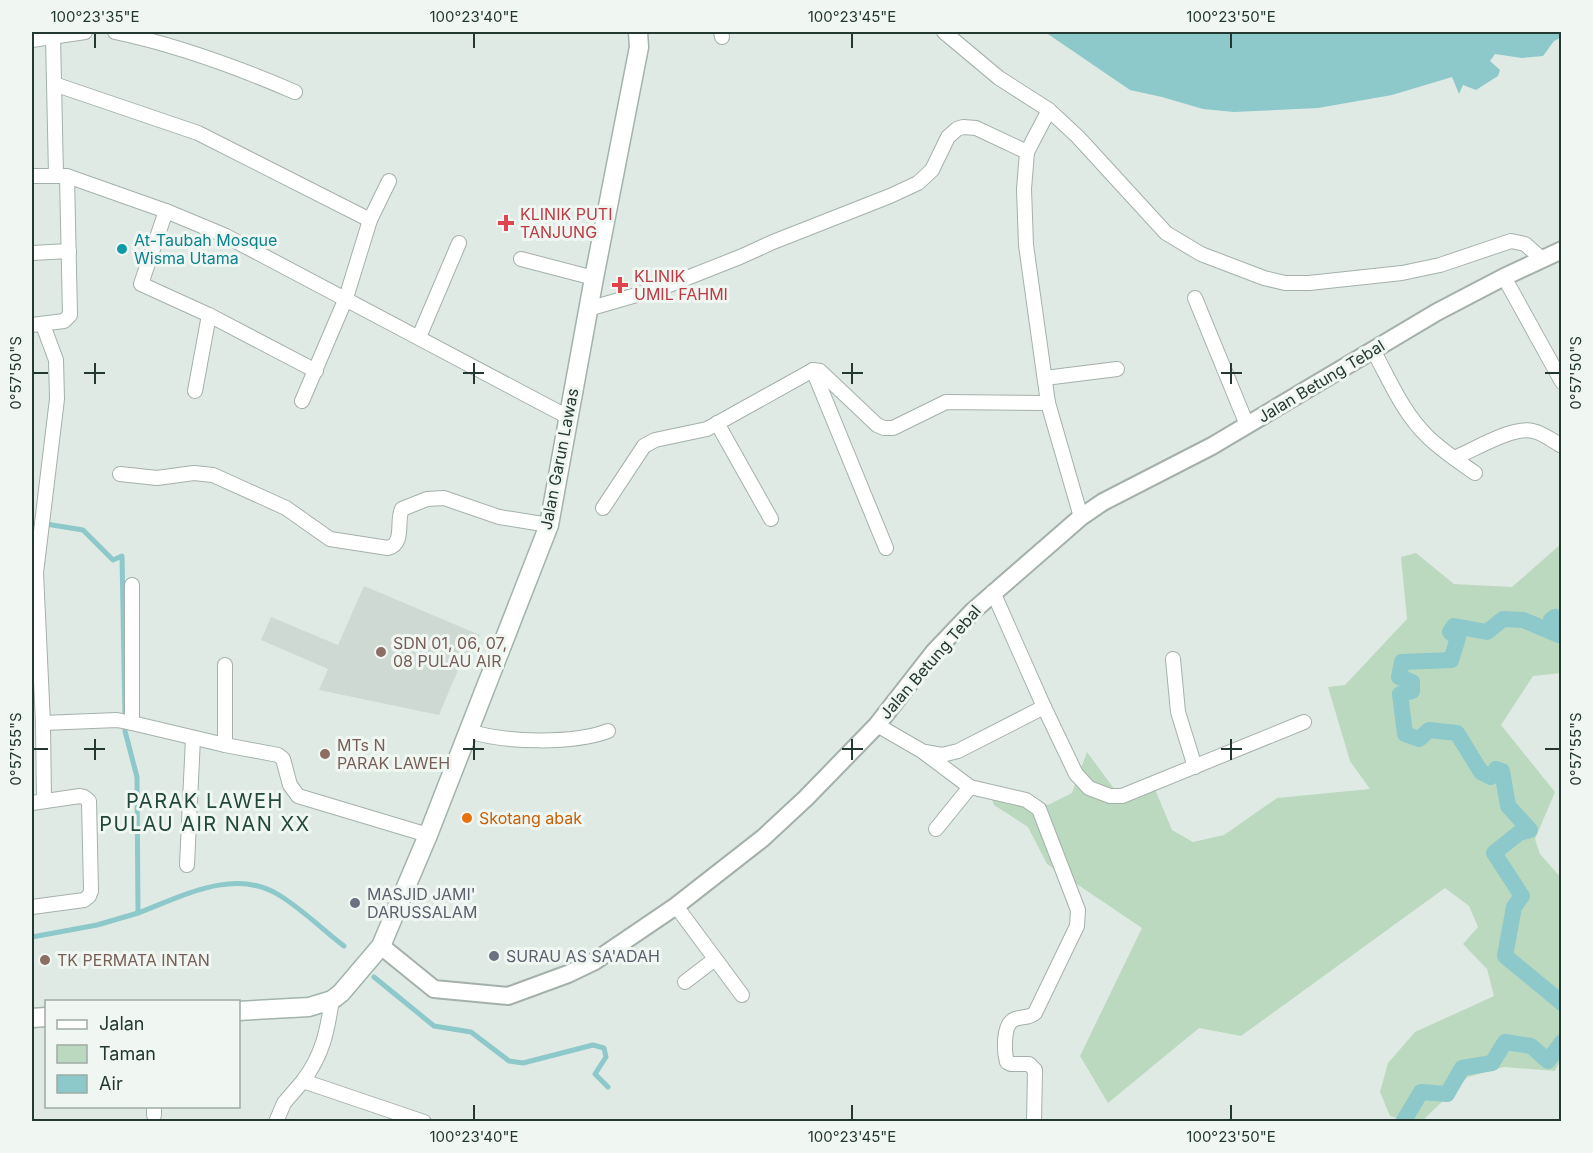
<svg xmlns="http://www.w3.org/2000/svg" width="1593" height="1153" font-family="Inter,sans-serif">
	<rect width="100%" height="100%" fill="#e0eae4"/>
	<polygon fill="#cfd9d3" points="364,586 480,635 469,661 463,658 439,715 319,690 328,669 261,640 271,617 338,645"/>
	<polygon fill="#bbd9bf" points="1561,544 1561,673 1533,676 1501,725 1555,792 1535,839 1540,854 1561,878 1562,1057 1555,1071 1504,1067 1468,1077 1422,1121 1405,1121 1390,1116 1380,1092 1388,1063 1415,1032 1494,996 1487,969 1463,944 1478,927 1469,906 1445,888 1241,1036 1199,1028 1108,1103 1080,1056 1142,928 1047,864 1028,827 994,805 988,788 1048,805 1072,793 1087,752 1118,794 1154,787 1172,830 1193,842 1224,835 1277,798 1370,789 1350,761 1328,687 1345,685 1407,619 1401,557 1416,553 1454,584 1512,587"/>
	<polygon fill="#8dc8ca" points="1045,32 1561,32 1562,37 1554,41 1543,56 1522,58 1495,54 1490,61 1500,70 1498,76 1476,90 1463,85 1459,94 1452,77 1392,95 1318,108 1234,112 1203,109 1162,97 1130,90"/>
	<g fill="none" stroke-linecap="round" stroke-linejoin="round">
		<g stroke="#8dc8ca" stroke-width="5">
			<polyline points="46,524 83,530 113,560 122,556 125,716"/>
			<path d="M125 731 137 777 138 913C181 897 234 867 279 895 302 909 323 930 344 946"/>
			<polyline points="32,937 97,925 138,913"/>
			<polyline points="374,977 434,1026 471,1032 509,1061 523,1063 593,1045 604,1048 606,1057 595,1074 608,1087"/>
		</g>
		<g stroke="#8dc8ca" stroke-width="16">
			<polyline points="1562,621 1555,617 1551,620 1559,635 1523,620 1503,619 1487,632 1454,626 1450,632 1458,638 1451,660 1402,662 1399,677 1412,682 1412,691 1400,694 1405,734 1419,739 1429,730 1457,733 1481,772 1491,777 1496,769 1502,771 1508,806 1530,830 1519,833 1494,853 1522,896 1514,907 1505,956 1562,1003"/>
			<polyline points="1403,1122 1421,1092 1447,1094 1462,1068 1492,1063 1505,1042 1531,1046 1548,1061 1562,1042"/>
		</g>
		<g stroke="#a4b1aa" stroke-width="16">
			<g id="minor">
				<path d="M115 32C177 45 237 67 295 92"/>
				<polyline points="721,32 722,37"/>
				<polyline points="944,32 999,78 1049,110 1078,137 1166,233 1201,254 1264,278 1285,283 1309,283 1402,273 1440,265 1511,241 1525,244 1542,259"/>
				<polyline points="53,37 56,175"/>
				<polyline points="32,40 85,32"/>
				<polyline points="54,84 198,133 370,220"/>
				<polyline points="1027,152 1049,110"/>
				<polyline points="32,176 67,176 166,211 226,236 568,417"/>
				<polyline points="166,211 141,284 209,315 316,371"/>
				<polyline points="32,253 69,251"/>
				<polyline points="521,259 594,278"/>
				<polyline points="1504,277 1562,382"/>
				<polyline points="1195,298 1247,425"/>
				<polyline points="588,309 664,287 740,257 773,242 890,196 918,183 932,170 948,137 957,129 963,127 976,128 1027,152 1024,189 1026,245 1048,403 1081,517"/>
				<polyline points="32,325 64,321 70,315 67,176"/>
				<polyline points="43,325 56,360 57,399 36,573 43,723 117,720 132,723"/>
				<polyline points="419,337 459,243"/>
				<path d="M1373 350C1389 379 1403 413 1427 436 1441 450 1458 461 1475 473"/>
				<polyline points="813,370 886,548"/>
				<polyline points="1045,378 1117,369"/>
				<polyline points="195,391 209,315"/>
				<polyline points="302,401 346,298 370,220 389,181"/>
				<polyline points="717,423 771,519"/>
				<path d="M1454 458C1474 450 1512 426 1533 431 1543 433 1553 441 1562 446"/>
				<path d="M120 474 157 478 194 473 213 475 286 508 330 539 388 548C405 544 396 521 402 509L427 499 444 498 499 517 549 525"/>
				<polyline points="603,508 644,446 655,440 707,429 813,370 820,371 877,425 884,428 893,428 946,402 1048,403"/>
				<polyline points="132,585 132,723 225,745 278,755 283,759 290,785 298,796 428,835"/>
				<polyline points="993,592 1044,707 1076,774 1089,788 1110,796 1122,796 1304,722"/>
				<polyline points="1173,659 1178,712 1195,767"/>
				<polyline points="225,665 225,745"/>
				<polyline points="43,723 44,801"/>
				<polyline points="877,725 922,751 970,787 936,829"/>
				<path d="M469 731C505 743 573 744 608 731"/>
				<polyline points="925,752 942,755 958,751 1044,707"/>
				<path d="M970 787 1026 800 1039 809 1078 910 1077 926 1035 1013C1028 1019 1020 1016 1013 1020 1003 1026 1004 1052 1007 1062L1011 1064H1029L1035 1070 1034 1122"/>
				<polyline points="32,803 80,796 84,797 89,801 91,891 89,896 84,900 32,907"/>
				<polyline points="187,865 193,738"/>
				<polyline points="676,906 742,995"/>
				<polyline points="685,982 715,959"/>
				<path d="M332 1000C327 1032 323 1054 303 1081L424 1122"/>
				<polyline points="154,1106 154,1115"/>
				<polyline points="276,1122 284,1103 303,1081"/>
			</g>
		</g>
		<g stroke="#a4b1aa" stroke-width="20">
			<polyline id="tertiary" points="381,946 434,989 508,996 568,974 595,961 676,906 763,838 806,798 877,725 934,652 973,611 1081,517 1103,502 1212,446 1437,312 1504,277 1562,250"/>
		</g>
		<g stroke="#a1b4ab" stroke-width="21">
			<g id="secondary">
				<polyline points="238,1011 309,1007 332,1000 341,993 381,946 428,835 549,525 594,278 639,47 638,32"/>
				<polyline points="32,1018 46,1017"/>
			</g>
		</g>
		<use href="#minor" stroke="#fff" stroke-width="14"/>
		<use href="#tertiary" stroke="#fff" stroke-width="16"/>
		<use href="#secondary" stroke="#fff" stroke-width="18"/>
	</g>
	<path fill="none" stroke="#233830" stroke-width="2" d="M95 33V48M474 33V48M852 33V48M1231 33V48M95 363V384M474 363V384M852 363V384M1231 363V384M33 373H48M84 373H105M463 373H484M842 373H863M1221 373H1242M1545 373H1560M95 739V760M474 739V760M852 739V760M1231 739V760M33 749H48M84 749H105M463 749H484M842 749H863M1221 749H1242M1545 749H1560M474 1105V1120M852 1105V1120M1231 1105V1120"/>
	<g fill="#e0444e" stroke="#f0f7f3" stroke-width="2">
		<path d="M503 214h6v6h6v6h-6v6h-6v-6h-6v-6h6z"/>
		<path d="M617 276h6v6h6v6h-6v6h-6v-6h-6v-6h6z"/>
	</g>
	<circle fill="#0f9aa8" stroke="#f0f7f3" stroke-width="2" cx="122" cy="249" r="6"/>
	<g fill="#8d6e63" stroke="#f0f7f3" stroke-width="2">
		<circle cx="381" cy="652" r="6"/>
		<circle cx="325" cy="754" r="6"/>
		<circle cx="45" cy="960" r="6"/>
	</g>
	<circle fill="#e8710a" stroke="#f0f7f3" stroke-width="2" cx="467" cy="818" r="6"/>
	<g fill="#6b7280" stroke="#f0f7f3" stroke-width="2">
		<circle cx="355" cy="903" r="6"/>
		<circle cx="494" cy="956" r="6"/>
	</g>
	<g text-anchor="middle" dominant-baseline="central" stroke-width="6" stroke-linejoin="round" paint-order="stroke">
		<g font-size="16" fill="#be3a42" stroke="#f0f7f3" text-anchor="start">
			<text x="520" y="214">KLINIK PUTI<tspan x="520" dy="18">TANJUNG</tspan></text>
			<text x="634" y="276">KLINIK<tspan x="634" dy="18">UMIL FAHMI</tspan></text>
		</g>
		<g font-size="16" fill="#0d838f" stroke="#f0f7f3" text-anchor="start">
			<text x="134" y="240">At-Taubah Mosque<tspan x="134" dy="18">Wisma Utama</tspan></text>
		</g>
		<g font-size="16" fill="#233830" stroke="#f0f7f3">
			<text transform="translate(1321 381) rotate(-31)">Jalan Betung Tebal</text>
			<text transform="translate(559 459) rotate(-79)">Jalan Garun Lawas</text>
			<text transform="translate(930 662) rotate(-49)">Jalan Betung Tebal</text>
		</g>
		<g font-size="16" fill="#785e54" stroke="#f0f7f3" text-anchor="start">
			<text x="393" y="643">SDN 01, 06, 07,<tspan x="393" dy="18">08 PULAU AIR</tspan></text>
			<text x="337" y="745">MTs N<tspan x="337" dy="18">PARAK LAWEH</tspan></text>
			<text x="57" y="960">TK PERMATA INTAN</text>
		</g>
		<g font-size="16" fill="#c56008" stroke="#f0f7f3" text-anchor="start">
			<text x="479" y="818">Skotang abak</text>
		</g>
		<g font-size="16" fill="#5b616d" stroke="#f0f7f3" text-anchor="start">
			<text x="367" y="894">MASJID JAMI'<tspan x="367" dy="18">DARUSSALAM</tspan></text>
			<text x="506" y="956">SURAU AS SA'ADAH</text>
		</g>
		<g font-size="20" letter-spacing="1.5" fill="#21483a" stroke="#f0f7f3">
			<text x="205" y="801">PARAK LAWEH<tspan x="205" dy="23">PULAU AIR NAN XX</tspan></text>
		</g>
	</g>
	<rect width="1593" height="1153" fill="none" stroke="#f0f7f3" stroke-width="66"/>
	<rect x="45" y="1000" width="195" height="108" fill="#f0f7f3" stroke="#9eaba5" stroke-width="1.5"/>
	<rect x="57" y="1020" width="30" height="9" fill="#ffffff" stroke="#9eaba5" stroke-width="1.5"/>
	<text x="99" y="1030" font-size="18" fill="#233830">Jalan</text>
	<rect x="57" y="1045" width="30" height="18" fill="#bbd9bf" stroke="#9eaba5" stroke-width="1.5"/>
	<text x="99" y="1060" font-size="18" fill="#233830">Taman</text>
	<rect x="57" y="1075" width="30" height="18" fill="#8dc8ca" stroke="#9eaba5" stroke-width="1.5"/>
	<text x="99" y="1090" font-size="18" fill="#233830">Air</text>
	<rect x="33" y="33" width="1527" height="1087" fill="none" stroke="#233830" stroke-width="2"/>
	<g font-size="15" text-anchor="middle" fill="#233830">
		<text x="95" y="22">100°23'35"E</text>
		<text x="474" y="22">100°23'40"E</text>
		<text x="852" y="22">100°23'45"E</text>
		<text x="1231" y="22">100°23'50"E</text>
		<text transform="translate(16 373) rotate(-90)" y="5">0°57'50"S</text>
		<text transform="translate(1576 373) rotate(-90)" y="5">0°57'50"S</text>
		<text transform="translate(16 749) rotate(-90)" y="5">0°57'55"S</text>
		<text transform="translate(1576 749) rotate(-90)" y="5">0°57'55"S</text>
		<text x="474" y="1142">100°23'40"E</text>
		<text x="852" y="1142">100°23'45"E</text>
		<text x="1231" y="1142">100°23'50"E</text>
	</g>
</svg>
